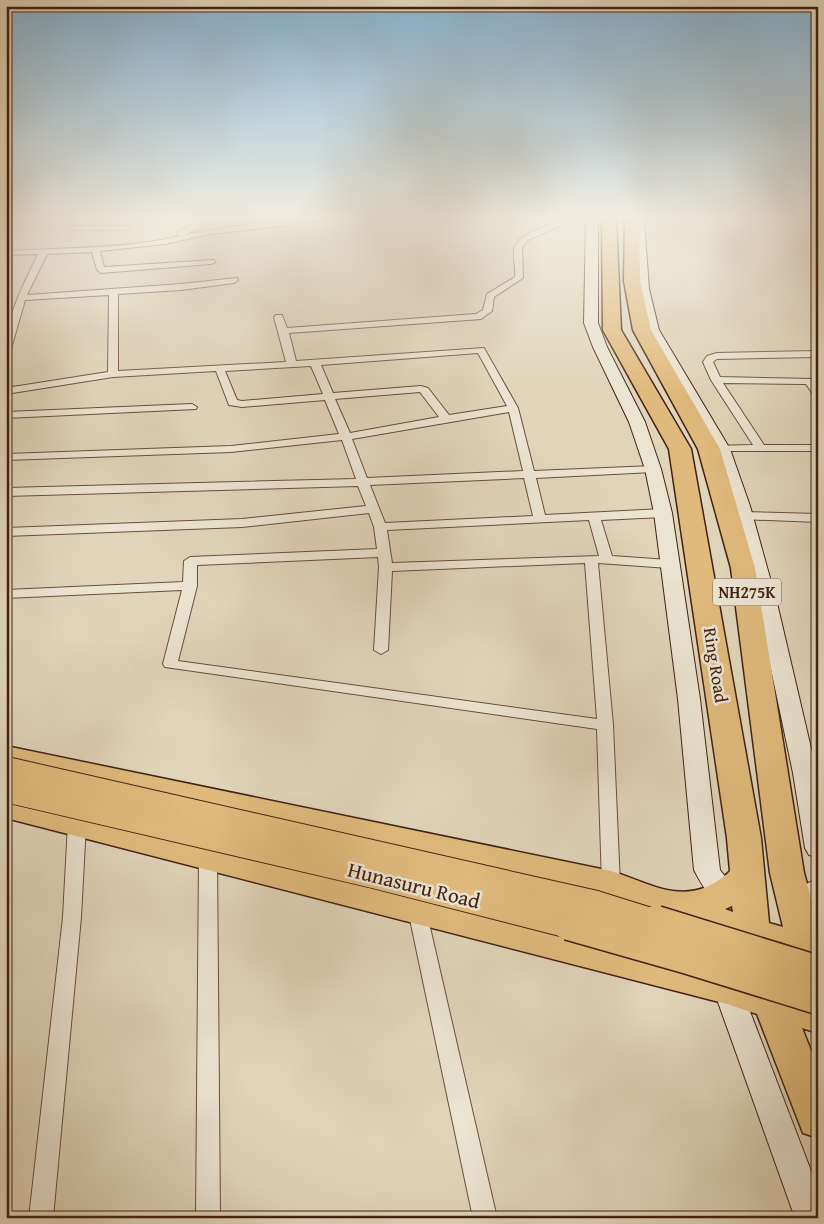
<svg xmlns="http://www.w3.org/2000/svg" width="824" height="1224" font-family="'Gentium Book Plus',serif">
	<rect width="100%" height="100%" fill="#e0d5b9"/>
	<filter id="stains"><feTurbulence type="fractalNoise" baseFrequency=".004" numOctaves="4"/><feColorMatrix values="0 0 0 0 .2 0 0 0 0 .09 0 0 0 0 .02 0 0 0 .5 -.17"/></filter>
	<radialGradient id="worn" r=".72"><stop offset=".6" stop-color="#630" stop-opacity="0"/><stop offset="1" stop-color="#630" stop-opacity=".3"/></radialGradient>
	<g fill="none" stroke-linecap="round" stroke-linejoin="round">
		<g stroke="#6a4e3c" stroke-width="2">
			<g id="street">
				<polygon points="15,219 23,219 21,228 6,230 6,226 14,224"/>
				<path d="M198 219H206L201 227 184 235C234 225 288 219 339 219L211 234 165 244 100 251 104 267 214 260 215 262 211 264 101 273 97 270 92 252 47 254 27 295 181 284 237 278 238 280 234 283 181 290 118 294V371L286 362 274 317 276 315H282L287 328 476 314 483 310 487 294 515 277C516 268 513 258 514 249 517 233 561 219 576 219L528 240 522 248 523 278 494 297 492 311 481 319 289 333 296 361 484 348 518 408 534 471 653 466 659 469 653 472 536 478 545 515 663 509 669 513 663 517 601 520 612 556 669 560 675 564 669 568 598 563 613 725 620 884 617 889 611 891 605 889 602 884 597 729 165 667 163 664 182 590 6 598V590L183 582 184 561 190 557 377 549 374 527 369 513 242 527 6 536V528L242 519 366 506 358 486 6 496V488L356 479 342 440 231 452 6 460V454L231 446 339 434 325 400 242 407 229 405 216 371 113 377 6 394V388L108 372 109 295 25 300 11 349 6 352C6 316 23 286 38 254L6 255V251C64 248 124 249 181 236L177 234 178 232 195 223ZM478 353 507 406 449 415 428 388 421 386 333 393 321 365ZM311 366 323 394 242 401 237 400 225 371ZM420 392 439 417 350 433 335 399ZM509 412 523 471 367 478 352 439ZM524 478 533 516 385 523 370 485ZM589 520 599 556 392 563 387 530ZM378 557 379 567 374 650 381 654 388 650 392 571 585 563 597 719 178 661 197 586V565Z"/>
				<polygon points="74,226 125,226 129,228 125,230 71,230 70,228"/>
				<polygon points="818,351 818,357 717,359 713,362 720,377 813,379 818,386 818,397 814,396 806,384 723,383 764,445 818,445 818,451 707,451 707,447 711,446 753,445 711,380 703,362 707,356 717,353"/>
				<polygon points="192,404 197,407 196,409 6,418 6,412"/>
				<polygon points="743,512 818,514 818,522 739,519 737,516"/>
				<polygon points="77,818 83,820 86,824 81,917 53,1218 29,1218 63,917 68,824 71,820"/>
				<polygon points="208,850 214,852 217,857 220,1218 196,1218 199,857 202,852"/>
				<polygon points="417,903 424,905 426,910 497,1218 473,1218 408,910 410,905"/>
			</g>
		</g>
		<g stroke="#422113" stroke-width="2">
			<g id="secondary">
				<path d="M586 219H598V323L607 347 645 422 661 469 672 513 700 699 720 870 740 895 736 902C714 909 703 887 694 870L678 699 654 513 645 469 629 422 593 347 584 323Z"/>
				<polygon points="633,219 644,220 649,289 659,330 730,449 750,506 777,603 818,778 818,857 809,855 805,848 793,773 757,603 732,506 714,449 645,330 637,289"/>
				<path d="M818 879V904L806 909 797 906 793 899C798 888 806 883 818 879Z"/>
				<polygon points="727,976 737,979 741,988 818,1189 818,1218 795,1218 713,988 717,979"/>
			</g>
		</g>
		<g stroke="#422113" stroke-width="3">
			<path id="highway" d="M602 219H616L621 330 691 449 761 838 769 923 783 927 770 873 731 568 698 449 633 330 624 281 625 219H639L640 281 651 330 720 449 755 568 804 873 818 923V973L810 976 797 972 791 958 776 954 788 991 818 1000V1033L802 1028 818 1068V1138L803 1133 757 1014 727 1004 6 818V795L747 978 737 942 608 897 6 767V746L611 871C654 885 687 908 727 874L730 871 727 838 669 449 603 330ZM732 906 733 912 725 909Z"/>
		</g>
		<use href="#street" fill="#ebe4d2" fill-rule="evenodd"/>
		<use href="#secondary" fill="#ebe4d2" fill-rule="evenodd"/>
		<use href="#highway" fill="#e0ba7c" fill-rule="evenodd"/>
		<g stroke="#422113" stroke-width="30" stroke-linecap="butt">
			<g id="primary-bridge-far1">
				<polyline points="6,771 596,905 660,925"/>
				<polyline points="6,788 374,874 573,925"/>
			</g>
		</g>
		<g stroke="#422113" stroke-width="37" stroke-linecap="butt">
			<g id="primary-bridge">
				<polyline points="569,923 692,958 818,997"/>
				<polyline points="656,923 818,973"/>
			</g>
		</g>
		<use href="#primary-bridge-far1" stroke="#e0ba7c" stroke-width="28"/>
		<use href="#primary-bridge" stroke="#e0ba7c" stroke-width="34"/>
	</g>
	<linearGradient id="sky" x2="0" y2="1"><stop stop-color="#87b5d4"/><stop offset="0.56" stop-color="#f1ece0"/><stop offset="1" stop-color="#f1ece0" stop-opacity="0"/></linearGradient>
	<rect width="824" height="390" fill="url(#sky)"/>
	<g text-anchor="middle" dominant-baseline="central" stroke-width="5" stroke-linejoin="round" paint-order="stroke">
		<rect fill="#ebe4d2" stroke="#755c4c" stroke-width="1" x="713" y="578.5" width="68" height="27" rx="4"/>
		<g font-size="16" font-weight="bold" fill="#422113">
			<text x="747" y="592">NH275K</text>
		</g>
		<g font-size="18" fill="#422113" stroke="#ebe4d2">
			<text transform="translate(716 665) rotate(81)">Ring Road</text>
		</g>
		<g font-size="21" fill="#422113" stroke="#ebe4d2">
			<text transform="translate(414 885) rotate(14)">Hunasuru Road</text>
		</g>
	</g>
	<rect width="824" height="1224" fill="none" stroke="#e0d5b9" stroke-width="25"/>
	<rect x="8" y="8" width="809" height="1209" fill="none" stroke="#422113" stroke-width="2.5"/>
	<rect x="12" y="12" width="799" height="1199" fill="none" stroke="#422113"/>
	<rect width="100%" height="100%" filter="url(#stains)"/>
	<rect width="100%" height="100%" fill="url(#worn)"/>
</svg>
